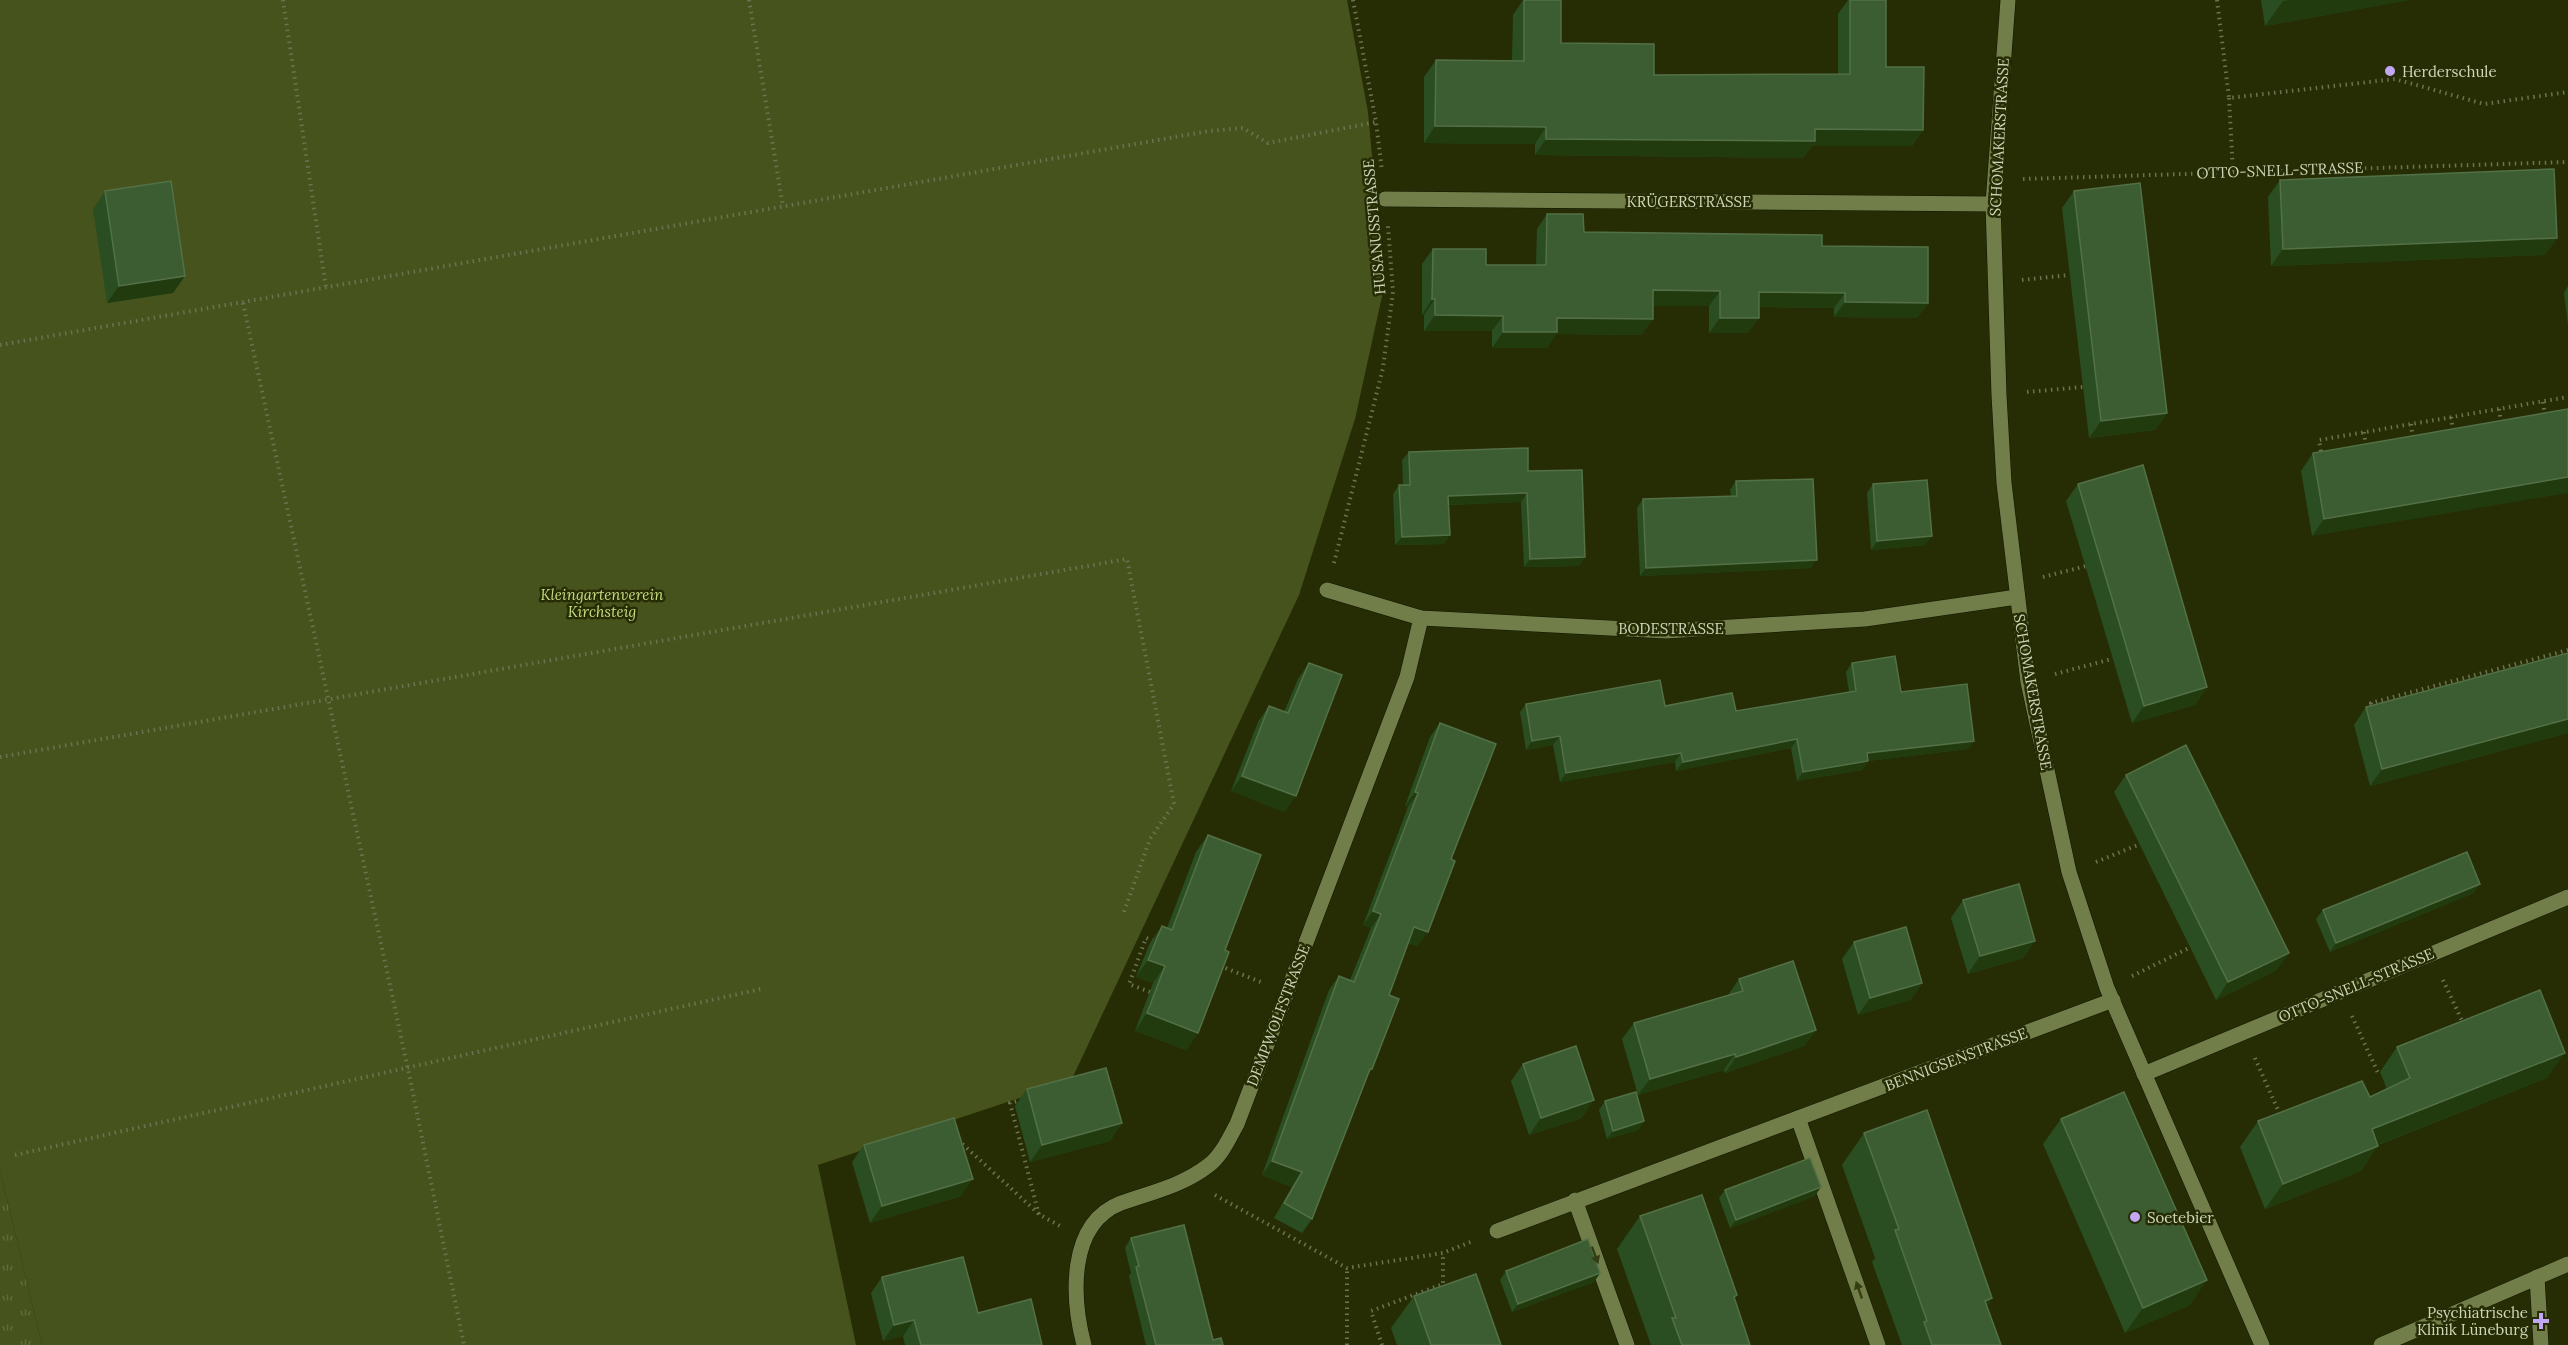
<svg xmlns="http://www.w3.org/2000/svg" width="2568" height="1345" font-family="Lora,serif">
	<defs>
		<pattern id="grass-tufts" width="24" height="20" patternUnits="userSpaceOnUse" patternTransform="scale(1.5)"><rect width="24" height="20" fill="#47531d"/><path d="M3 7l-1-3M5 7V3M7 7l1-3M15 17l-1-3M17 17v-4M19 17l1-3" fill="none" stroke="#606b3c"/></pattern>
	</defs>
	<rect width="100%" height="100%" fill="#262d04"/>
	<polygon fill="url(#grass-tufts)" points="0,1170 42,1345 0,1345"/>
	<polygon fill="#47531d" points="0,0 1347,0 1368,112 1384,287 1355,419 1299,595 1071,1081 818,1165 856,1345 42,1345 0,1170"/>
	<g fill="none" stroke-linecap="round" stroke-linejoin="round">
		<g stroke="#101500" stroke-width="16">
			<polyline id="service" points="2537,1277 2541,1345"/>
		</g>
		<g stroke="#101500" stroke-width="16">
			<g id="minor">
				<polyline points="2008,0 1993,204 1999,395 2004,483 2028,682 2069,872 2107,988 2262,1345"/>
				<polyline points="1385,199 1993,204"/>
				<polyline points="1327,590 1421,618 1666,631 1865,619 2017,597"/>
				<polyline points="2144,1074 2568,897"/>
				<polyline points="1798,1118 1878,1345"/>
				<polyline points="1575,1200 1627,1345"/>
				<polyline points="1497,1231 2113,1000"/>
				<path d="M1084 1345C1072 1299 1067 1224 1121 1203 1152 1192 1182 1186 1209 1165 1222 1155 1229 1138 1237 1124L1407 677 1421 618"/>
			</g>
		</g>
		<g stroke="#101500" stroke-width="16">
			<polyline id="tertiary" points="2381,1345 2568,1264"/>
		</g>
		<g stroke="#6c7350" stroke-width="4" stroke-dasharray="1.5 4.5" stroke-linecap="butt">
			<polyline points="283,0 326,288"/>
			<polyline points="749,0 783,207"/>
			<polyline points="1353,0 1376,122 1382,171"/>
			<polyline points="2217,0 2229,98 2395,79 2484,104 2568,92"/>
			<polyline points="2229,98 2233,172"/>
			<polyline points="2023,179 2568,162"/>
			<polyline points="2022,280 2069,275"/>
			<polyline points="243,303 408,1069 464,1345"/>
			<polyline points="0,345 1209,131 1243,128 1268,143 1376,122"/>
			<polyline points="2027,392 2083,387"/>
			<polyline points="2543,402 2545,416"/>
			<polyline points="2499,409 2501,423"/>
			<polyline points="2451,417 2453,432"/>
			<polyline points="2411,424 2413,441"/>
			<polyline points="2364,432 2366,447"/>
			<polyline points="2322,457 2319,440 2568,397"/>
			<polyline points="1334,563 1383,368 1393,292 1388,226"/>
			<polyline points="2043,577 2086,566"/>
			<polyline points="2055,674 2112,659"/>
			<polyline points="2373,710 2371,703 2568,650"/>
			<polyline points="0,757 1127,559 1174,804 1150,839 1124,912"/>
			<polyline points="2096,862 2140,844"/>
			<polyline points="1220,966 1261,982"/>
			<polyline points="2132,976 2191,947"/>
			<polyline points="2443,980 2464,1025"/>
			<polyline points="1150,992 1129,984 1146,938 1154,941"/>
			<polyline points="2352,1016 2378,1073"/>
			<polyline points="2255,1058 2281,1117"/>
			<polyline points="1022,1100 1010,1103 1039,1215"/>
			<polyline points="958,1140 1040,1215 1062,1227"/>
			<polyline points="15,1155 761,989"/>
			<polyline points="1215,1195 1347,1268 1443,1253 1473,1241"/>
			<polyline points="1347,1345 1347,1268"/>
			<polyline points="1382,1345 1371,1311 1443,1284 1443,1253"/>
		</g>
		<use href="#service" stroke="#717e49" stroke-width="15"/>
		<use href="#minor" stroke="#717e49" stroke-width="15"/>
		<use href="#tertiary" stroke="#717e49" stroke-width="15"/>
	</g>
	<g fill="#2a4e21">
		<polygon points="1523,0 1561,43 1654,75 1838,74 1838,14 1848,0 1850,0 1886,67 1923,130 1912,146 1812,146 1803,158 1535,155 1535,144 1424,143 1424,77 1436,60 1512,61 1513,15"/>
		<polygon points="2261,0 2409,0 2265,26"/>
		<polygon points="2280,180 2557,238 2545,255 2271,266 2268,197"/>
		<polygon points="105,191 185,276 173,293 107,303 93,209"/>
		<polygon points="2074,191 2167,413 2155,430 2089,438 2062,208"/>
		<polygon points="1547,214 1584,232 1822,246 1928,303 1917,318 1834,317 1834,308 1759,307 1748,333 1709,333 1709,306 1653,306 1642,335 1556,334 1547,348 1492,348 1492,331 1424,331 1424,315 1422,315 1422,264 1433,249 1486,265 1536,265 1537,229"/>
		<polygon points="2568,286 2568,325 2564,293"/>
		<polygon points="2568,409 2312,536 2301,471 2313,453"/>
		<polygon points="1409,452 1528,471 1585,557 1579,566 1524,567 1521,502 1449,505 1444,544 1395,545 1393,494 1399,485 1403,485 1402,460"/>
		<polygon points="1736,481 1811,568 1640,576 1637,508 1643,499 1731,496 1730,490"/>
		<polygon points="1873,484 1925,545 1871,550 1867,493"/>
		<polygon points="2078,484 2207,687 2195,705 2132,723 2066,501"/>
		<polygon points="2568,653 2568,733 2370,786 2354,725 2366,707"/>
		<polygon points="1309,663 1285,812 1231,791 1258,722 1269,706 1284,712 1298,679"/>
		<polygon points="1852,663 1901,692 1974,741 1968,749 1868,761 1862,770 1797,781 1791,748 1676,771 1675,762 1560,782 1553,745 1526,750 1520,712 1526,704 1665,706 1736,711 1849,692 1846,672"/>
		<polygon points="1440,723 1451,859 1428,932 1417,946 1408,943 1389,995 1372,1069 1367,1076 1312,1219 1302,1233 1274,1218 1292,1187 1262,1175 1329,990 1339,976 1350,980 1371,928 1363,925 1408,807 1405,806 1430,737"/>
		<polygon points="2126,775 2277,970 2216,1000 2114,792"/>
		<polygon points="1208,835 1225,950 1198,1033 1186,1050 1135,1031 1153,983 1136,977 1150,943 1162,926 1167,928 1196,852"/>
		<polygon points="2474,893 2330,952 2316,919 2323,910"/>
		<polygon points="1963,900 2035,941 2023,958 1968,974 1951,918"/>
		<polygon points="1854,942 1922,983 1910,1000 1858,1015 1842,959"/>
		<polygon points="1739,979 1816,1030 1804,1046 1725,1073 1724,1070 1638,1095 1622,1039 1634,1023 1728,995"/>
		<polygon points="2397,1047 2547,1078 2378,1145 2361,1171 2265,1209 2240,1147 2258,1121 2370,1097 2387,1089 2380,1072"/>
		<polygon points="1523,1064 1582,1118 1529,1135 1511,1081"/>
		<polygon points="1027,1089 1122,1123 1110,1141 1030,1162 1015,1106"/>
		<polygon points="1605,1101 1644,1121 1638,1130 1607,1139 1599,1110"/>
		<polygon points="2061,1119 2190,1305 2125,1333 2043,1144"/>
		<polygon points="1864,1133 1992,1298 1987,1306 2001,1345 1902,1345 1872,1262 1875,1258 1842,1165"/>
		<polygon points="864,1145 961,1196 870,1223 852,1162"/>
		<polygon points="1725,1190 1815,1196 1730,1228 1719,1198"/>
		<polygon points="1640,1216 1734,1300 1750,1345 1651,1345 1617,1249"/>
		<polygon points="1131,1238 1213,1340 1223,1345 1146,1345 1129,1276 1131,1273 1125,1248"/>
		<polygon points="1506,1271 1600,1273 1594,1282 1512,1312 1500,1280"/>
		<polygon points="882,1277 978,1313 1042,1345 905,1345 903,1336 883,1341 871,1293"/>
		<polygon points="1414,1296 1501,1345 1397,1345 1391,1328"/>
	</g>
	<g fill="#213b0f">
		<polygon points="2289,0 2409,0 2265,26 2283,1"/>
		<polygon points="1435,126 1546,127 1535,144 1424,143"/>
		<polygon points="1815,129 1923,130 1912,146 1812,146 1803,158 1535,155 1546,139"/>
		<polygon points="2557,238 2545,255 2271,266 2283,249"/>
		<polygon points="185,276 173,293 107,303 119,286"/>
		<polygon points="1653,290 1720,291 1709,306 1642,306"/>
		<polygon points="1759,292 1845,293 1834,308 1748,307"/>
		<polygon points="1432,299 1435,299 1424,315 1422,315"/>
		<polygon points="1845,302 1928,303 1917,318 1834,317"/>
		<polygon points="1435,315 1503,316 1492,331 1424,331"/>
		<polygon points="1557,318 1653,319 1642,335 1556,334 1547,348 1492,348 1503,332"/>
		<polygon points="1720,318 1759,318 1748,333 1709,333"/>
		<polygon points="2167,413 2155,430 2089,438 2101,421"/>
		<polygon points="2568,477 2568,493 2312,536 2324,519"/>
		<polygon points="1527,493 1521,502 1442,505 1448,496"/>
		<polygon points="1450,535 1444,544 1395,545 1402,537"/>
		<polygon points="1932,536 1925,545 1871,550 1877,541"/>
		<polygon points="1585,557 1579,566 1524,567 1530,559"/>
		<polygon points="1817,560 1811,568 1640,576 1646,568"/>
		<polygon points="2207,687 2195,705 2132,723 2144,706"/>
		<polygon points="2568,719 2568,733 2370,786 2382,769"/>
		<polygon points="1560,736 1553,745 1526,750 1532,741"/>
		<polygon points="1797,739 1791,748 1676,771 1683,762"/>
		<polygon points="1974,741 1968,749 1868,761 1862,770 1797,781 1803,772 1867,753"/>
		<polygon points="1681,753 1675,762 1560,782 1566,773"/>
		<polygon points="1242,776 1296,796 1285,812 1231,791"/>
		<polygon points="1415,792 1418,793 1408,807 1405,806"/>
		<polygon points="2480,884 2474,893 2330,952 2336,943"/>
		<polygon points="1373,911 1381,914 1371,928 1363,925"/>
		<polygon points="1414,927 1428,932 1417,946 1404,941"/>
		<polygon points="2035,941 2023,958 1968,974 1980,956"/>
		<polygon points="2289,953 2277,970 2216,1000 2228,982"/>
		<polygon points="1148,960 1165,966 1153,983 1136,977"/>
		<polygon points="1922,983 1910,1000 1858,1015 1870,998"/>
		<polygon points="1147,1013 1198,1033 1186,1050 1135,1031"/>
		<polygon points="1816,1030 1804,1046 1725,1073 1736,1057"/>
		<polygon points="2565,1053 2547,1078 2354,1154 2372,1129"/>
		<polygon points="1735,1054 1724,1070 1638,1095 1650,1079"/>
		<polygon points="1594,1100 1582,1118 1529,1135 1541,1118"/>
		<polygon points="1644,1121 1638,1130 1607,1139 1613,1131"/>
		<polygon points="1122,1123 1110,1141 1030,1162 1042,1145"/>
		<polygon points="2378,1146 2361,1171 2265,1209 2283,1184"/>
		<polygon points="1272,1161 1302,1172 1292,1187 1262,1175"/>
		<polygon points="973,1179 961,1196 870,1223 882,1206"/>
		<polygon points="1821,1187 1815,1196 1730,1228 1736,1220"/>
		<polygon points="1600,1273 1594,1282 1512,1312 1518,1304"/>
		<polygon points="2207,1280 2190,1305 2125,1333 2143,1308"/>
		<polygon points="1992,1298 1970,1330 1985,1301"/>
		<polygon points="914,1320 903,1336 883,1341 894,1325"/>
	</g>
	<g fill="#3c5d32" stroke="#537047" stroke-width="1.5">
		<polygon points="1524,0 1561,0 1561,43 1654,44 1654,75 1850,74 1850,0 1886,0 1886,67 1924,67 1923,130 1815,129 1815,141 1546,139 1546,127 1435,126 1436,60 1524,61"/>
		<polygon points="2554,169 2557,238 2283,249 2280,180"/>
		<polygon points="171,181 185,276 119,286 105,191"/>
		<polygon points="2140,183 2167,413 2101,421 2074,191"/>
		<polygon points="1547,214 1583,214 1584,232 1822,235 1822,246 1928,247 1928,303 1845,302 1845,293 1759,292 1759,318 1720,318 1720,291 1653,290 1653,319 1557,318 1557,332 1503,332 1503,316 1435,315 1435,299 1432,299 1433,249 1486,249 1486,265 1546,265"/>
		<polygon points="2568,409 2568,477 2324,519 2313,453"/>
		<polygon points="1528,448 1528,471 1582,470 1585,557 1530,559 1527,493 1448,496 1450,535 1402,537 1399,485 1410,485 1409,452"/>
		<polygon points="2143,465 2207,687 2144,706 2078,484"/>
		<polygon points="1813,479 1817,560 1646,568 1643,499 1737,496 1736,481"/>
		<polygon points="1927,480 1932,536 1877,541 1873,484"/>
		<polygon points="2568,653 2568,719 2382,769 2366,707"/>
		<polygon points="1895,656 1901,692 1967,684 1974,741 1867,753 1868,761 1803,772 1797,739 1683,762 1681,753 1566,773 1560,736 1532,741 1526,704 1660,680 1665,706 1732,693 1736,711 1856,691 1852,663"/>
		<polygon points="1309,663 1342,675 1296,796 1242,776 1269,706 1288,713"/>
		<polygon points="1440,723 1496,744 1451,859 1455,861 1428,932 1414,927 1389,995 1399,999 1372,1069 1370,1069 1312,1219 1284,1203 1302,1172 1272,1161 1339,976 1354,982 1381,914 1373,911 1418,793 1415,792"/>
		<polygon points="2186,745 2289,953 2228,982 2126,775"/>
		<polygon points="1208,835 1261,855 1225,950 1229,952 1198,1033 1147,1013 1165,966 1148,960 1162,926 1172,930"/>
		<polygon points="2467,852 2480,884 2336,943 2323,910"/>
		<polygon points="2019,884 2035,941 1980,956 1963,900"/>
		<polygon points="1906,927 1922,983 1870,998 1854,942"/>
		<polygon points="1793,961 1816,1030 1736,1057 1735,1054 1650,1079 1634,1023 1743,991 1739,979"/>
		<polygon points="2540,990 2565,1053 2372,1129 2378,1146 2283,1184 2258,1121 2362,1081 2370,1097 2410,1078 2397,1047"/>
		<polygon points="1576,1046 1594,1100 1541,1118 1523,1064"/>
		<polygon points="1106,1068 1122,1123 1042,1145 1027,1089"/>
		<polygon points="1636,1092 1644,1121 1613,1131 1605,1101"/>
		<polygon points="2124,1092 2207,1280 2143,1308 2061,1119"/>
		<polygon points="1927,1110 1992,1298 1985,1301 2001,1345 1932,1345 1924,1322 1927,1321 1895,1230 1899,1229 1864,1133"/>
		<polygon points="954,1118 973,1179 882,1206 864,1145"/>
		<polygon points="1810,1158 1821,1187 1736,1220 1725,1190"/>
		<polygon points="1702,1195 1737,1295 1734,1297 1750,1345 1682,1345 1672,1318 1676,1318 1640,1216"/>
		<polygon points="1184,1225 1213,1340 1221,1338 1223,1345 1156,1345 1136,1267 1139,1266 1131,1238"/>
		<polygon points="1588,1239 1600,1273 1518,1304 1506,1271"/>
		<polygon points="963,1257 978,1313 1031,1299 1042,1345 921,1345 914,1320 894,1325 882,1277"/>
		<polygon points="1476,1274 1501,1345 1431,1345 1414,1296"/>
	</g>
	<defs><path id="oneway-solid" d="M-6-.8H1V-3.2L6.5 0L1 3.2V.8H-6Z" transform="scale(1.5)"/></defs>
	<g fill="#353d12">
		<use href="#oneway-solid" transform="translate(1595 1255) rotate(70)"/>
		<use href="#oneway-solid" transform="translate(1859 1290) rotate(-109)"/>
	</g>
	<g fill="#c2a8f2" stroke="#262d04" stroke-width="2">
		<circle cx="2390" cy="71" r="6"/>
		<circle cx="2135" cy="1217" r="6"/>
		<path d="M2538 1312h6v6h6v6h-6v6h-6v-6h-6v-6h6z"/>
	</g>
	<g text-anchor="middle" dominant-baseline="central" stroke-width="5" stroke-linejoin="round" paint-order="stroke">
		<g font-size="15" fill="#ced6ba" stroke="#262d04" text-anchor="start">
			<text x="2402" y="71">Herderschule</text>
			<text x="2147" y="1217">Soetebier</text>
			<text x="2528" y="1312" text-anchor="end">Psychiatrische<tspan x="2528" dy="17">Klinik Lüneburg</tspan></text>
		</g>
		<g font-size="15" fill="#ced6ba" stroke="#262d04">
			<text transform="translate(1999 137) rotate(-87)">SCHOMAKERSTRASSE</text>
			<text transform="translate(2280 170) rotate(-2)">OTTO-SNELL-STRASSE</text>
			<text x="1689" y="201">KRÜGERSTRASSE</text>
			<text transform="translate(1374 227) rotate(-95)">HUSANUSSTRASSE</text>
			<text x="1671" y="628">BODESTRASSE</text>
			<text transform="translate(2033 692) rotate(80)">SCHOMAKERSTRASSE</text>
			<text transform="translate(2356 985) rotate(-23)">OTTO-SNELL-STRASSE</text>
			<text transform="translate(1278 1015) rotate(-69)">DEMPWOLFSTRASSE</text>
			<text transform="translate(1956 1059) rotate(-21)">BENNIGSENSTRASSE</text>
		</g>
		<g font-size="15" font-style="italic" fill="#c6dc83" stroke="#262d04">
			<text x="602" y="594">Kleingartenverein<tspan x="602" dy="17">Kirchsteig</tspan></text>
		</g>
	</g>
</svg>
